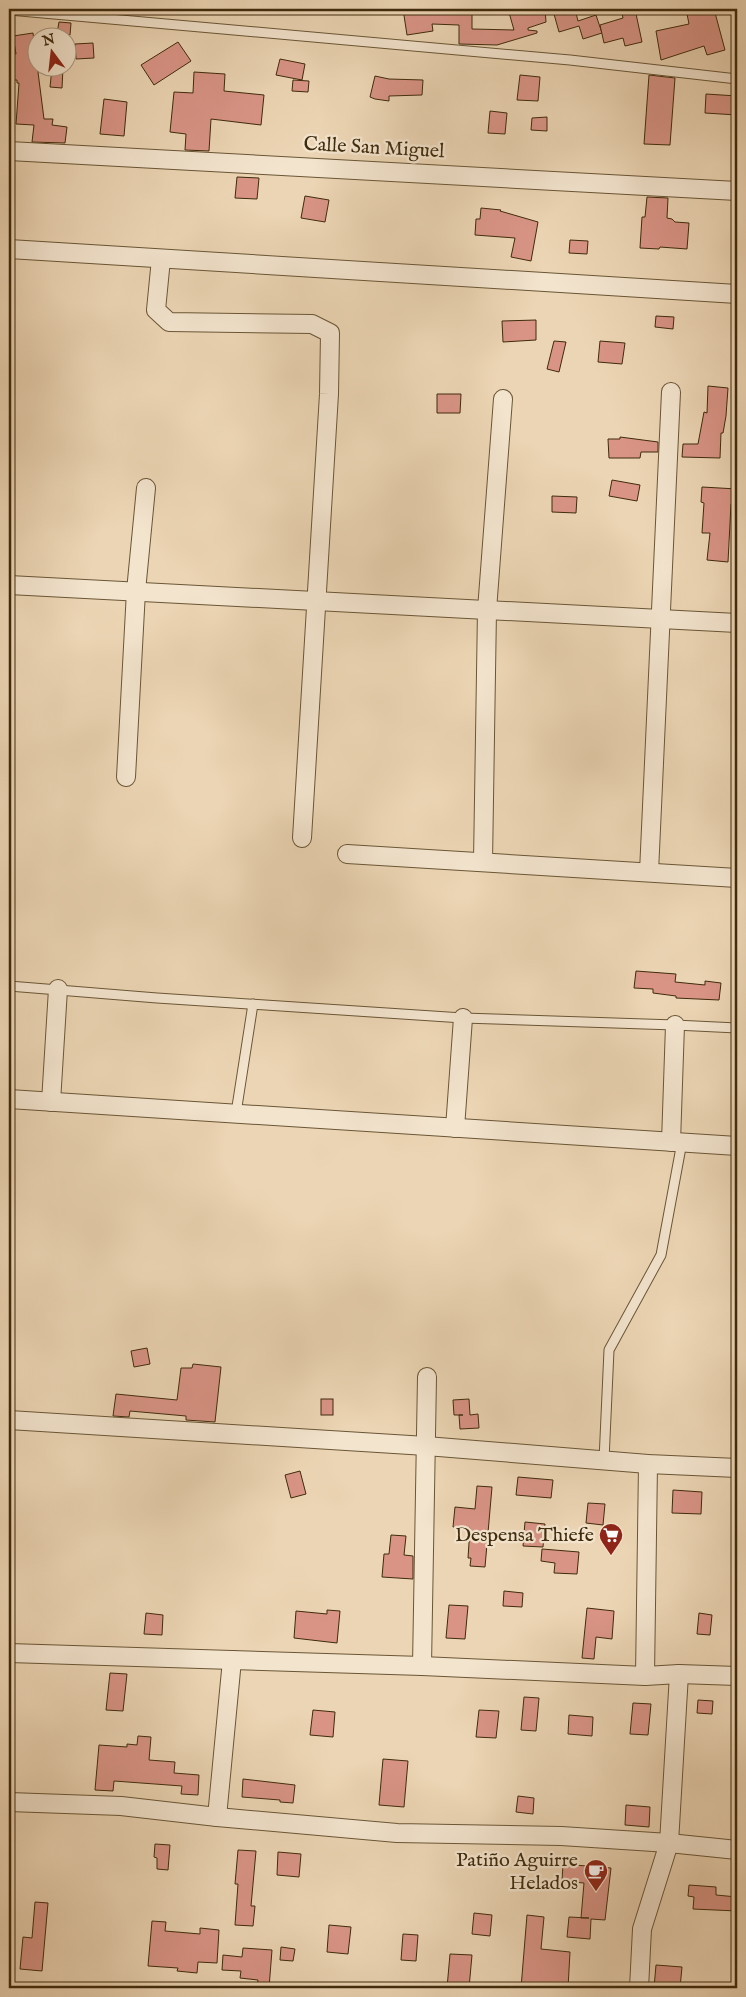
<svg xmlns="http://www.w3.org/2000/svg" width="746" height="1997" font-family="'IM FELL English',serif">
	<rect width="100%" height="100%" fill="#ecd5b4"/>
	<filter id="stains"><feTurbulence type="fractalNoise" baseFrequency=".004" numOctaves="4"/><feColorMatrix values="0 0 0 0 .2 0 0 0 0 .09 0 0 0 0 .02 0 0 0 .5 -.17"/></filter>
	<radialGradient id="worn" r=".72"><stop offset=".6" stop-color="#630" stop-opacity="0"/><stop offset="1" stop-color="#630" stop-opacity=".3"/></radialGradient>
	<g fill="#d99486" stroke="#3f2b0c">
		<polygon points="403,9 472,9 472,29 514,30 508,9 545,9 546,22 528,28 528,30 537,31 537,33 497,45 459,44 459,25 432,24 433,31 407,35"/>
		<polygon points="575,9 578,21 596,15 602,33 583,39 579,26 559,32 554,14"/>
		<polygon points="621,9 635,9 642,42 625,46 623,38 604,43 600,25 623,18"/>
		<polygon points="686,9 714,9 725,50 707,55 704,46 661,60 656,31 689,24"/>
		<polygon points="59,22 71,23 70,35 57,33"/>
		<polygon points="33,33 44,119 53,119 52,125 67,127 65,143 32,142 34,125 16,124 19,83 17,83 17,80 9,80 9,54 16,54 13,36"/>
		<polygon points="178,42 191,61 154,85 141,65"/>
		<polygon points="93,43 94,58 76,59 75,44"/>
		<polygon points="280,59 305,64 302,80 276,75"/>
		<polygon points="52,68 63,68 62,88 50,87"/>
		<polygon points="194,72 225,74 224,91 264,95 261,125 211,119 209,151 185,150 186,134 170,132 174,92 193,93"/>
		<polygon points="520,75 540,77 538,101 517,100"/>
		<polygon points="649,75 675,78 670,145 644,144"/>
		<polygon points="375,76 389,79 423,80 422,95 389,96 389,101 375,99 370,97"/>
		<polygon points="293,80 309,81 308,92 292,91"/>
		<polygon points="706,94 737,96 737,115 705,113"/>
		<polygon points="104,99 127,102 124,136 100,134"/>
		<polygon points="490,111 507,113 505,134 488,133"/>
		<polygon points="547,117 547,131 531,130 532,118"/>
		<polygon points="237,177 259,178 257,199 235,198"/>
		<polygon points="305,196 329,200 325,222 301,218"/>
		<polygon points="647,197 668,198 667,218 672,219 675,222 689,223 687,249 660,247 659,249 640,248 642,217 645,217"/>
		<polygon points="481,208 501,210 500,211 538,222 531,261 511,257 515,238 475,235 476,219 480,219"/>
		<polygon points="570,240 588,241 587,254 569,253"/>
		<polygon points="656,316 674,317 673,329 655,327"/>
		<polygon points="536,320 536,340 503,342 502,321"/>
		<polygon points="554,341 566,342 559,372 547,369"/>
		<polygon points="600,341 625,343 622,364 598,362"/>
		<polygon points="708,386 728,388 726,416 723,433 721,433 720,458 682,457 683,444 698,444 704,412 707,413"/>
		<polygon points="437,394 461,394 460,413 437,413"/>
		<polygon points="620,437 658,442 658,452 641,452 640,458 609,458 608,439 620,439"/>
		<polygon points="612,480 640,485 637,501 609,496"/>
		<polygon points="702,487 737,489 737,505 731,504 728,562 707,560 710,533 702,533 704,503 701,502"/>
		<polygon points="552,496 577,497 576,513 552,512"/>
		<polygon points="636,971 676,974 675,982 705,985 705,981 721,983 719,1000 676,998 676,996 653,993 653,989 634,988"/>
		<polygon points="147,1348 150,1364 134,1367 131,1351"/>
		<polygon points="193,1364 221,1367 215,1422 186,1420 186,1416 130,1411 129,1417 113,1416 116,1394 177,1400 181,1368 192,1368"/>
		<rect x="321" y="1399" width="12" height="16"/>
		<polygon points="469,1399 470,1415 478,1414 479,1428 460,1429 459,1415 463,1415 454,1415 453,1400"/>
		<polygon points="300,1471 306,1494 291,1498 285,1475"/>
		<polygon points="518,1477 553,1480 551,1498 516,1495"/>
		<polygon points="477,1486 492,1487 485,1567 470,1566 471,1558 468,1558 470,1528 453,1527 455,1507 475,1509"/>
		<polygon points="673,1490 702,1492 701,1514 672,1513"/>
		<polygon points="588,1503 605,1504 603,1525 586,1523"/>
		<polygon points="525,1522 545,1524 543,1547 523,1546"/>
		<polygon points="391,1535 406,1536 404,1555 413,1556 413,1579 382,1577 384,1554 389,1554"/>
		<polygon points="542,1549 579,1552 577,1574 554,1573 555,1563 541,1561"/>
		<polygon points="504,1591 523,1593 522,1607 503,1606"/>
		<polygon points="449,1605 468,1606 465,1639 446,1638"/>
		<polygon points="587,1608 614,1611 612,1639 596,1637 594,1659 582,1658"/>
		<polygon points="327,1610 340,1611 337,1643 294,1638 296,1611 327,1614"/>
		<polygon points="146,1613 163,1615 162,1635 144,1634"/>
		<polygon points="699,1613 712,1615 710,1635 697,1634"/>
		<polygon points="110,1673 127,1674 123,1711 106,1710"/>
		<polygon points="524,1697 539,1698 536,1731 521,1730"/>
		<polygon points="698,1700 713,1701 712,1714 697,1713"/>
		<polygon points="633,1703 651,1704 648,1735 630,1734"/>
		<polygon points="313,1710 335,1712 333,1737 310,1735"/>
		<polygon points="479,1710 499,1711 496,1738 476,1737"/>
		<polygon points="569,1715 593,1717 592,1736 568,1734"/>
		<polygon points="138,1736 151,1737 149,1760 175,1762 174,1773 199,1775 198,1795 181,1794 182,1786 114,1781 113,1791 95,1790 99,1745 127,1747 127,1744 137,1745"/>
		<polygon points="383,1759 408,1761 404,1807 379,1805"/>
		<polygon points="243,1779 295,1785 293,1803 280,1802 280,1800 242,1797"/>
		<polygon points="518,1796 534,1798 533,1814 516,1812"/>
		<polygon points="626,1805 650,1807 649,1827 625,1825"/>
		<polygon points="155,1844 170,1845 168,1870 157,1869 157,1858 154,1857"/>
		<polygon points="238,1850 256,1851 251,1906 255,1906 253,1926 235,1925 238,1884 235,1884"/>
		<polygon points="278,1852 301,1854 299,1877 277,1875"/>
		<polygon points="563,1864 611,1868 605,1920 591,1919 590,1939 567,1937 569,1917 589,1918 581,1918 584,1883 562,1881"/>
		<polygon points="689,1885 716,1887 716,1895 737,1897 737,1911 693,1909 694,1897 688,1896"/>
		<polygon points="35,1902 48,1903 42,1971 20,1969 23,1937 32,1938"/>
		<polygon points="474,1913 492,1915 490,1936 472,1934"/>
		<polygon points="527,1915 544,1917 541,1949 570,1952 568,1988 521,1988"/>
		<polygon points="152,1921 166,1922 165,1931 200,1934 200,1928 219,1930 217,1963 198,1962 197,1973 177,1971 178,1968 148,1966"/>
		<polygon points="329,1925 351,1927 348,1954 327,1952"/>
		<polygon points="403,1934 418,1935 416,1961 401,1960"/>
		<polygon points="281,1947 295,1949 293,1961 280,1960"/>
		<polygon points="243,1948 272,1950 269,1988 257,1987 258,1980 240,1978 241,1971 222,1970 223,1955 242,1957"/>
		<polygon points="450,1954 472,1955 469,1988 447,1988"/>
		<polygon points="656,1965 682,1967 680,1988 654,1988"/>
	</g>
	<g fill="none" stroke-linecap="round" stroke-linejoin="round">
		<g stroke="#6a5636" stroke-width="11">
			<g id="service">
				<polyline points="9,10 570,60 737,79"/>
				<polyline points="9,986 157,998 463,1018 675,1025 737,1028"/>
				<polyline points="236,1113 253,1004"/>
				<polyline points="604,1460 609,1350 661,1255 682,1142"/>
			</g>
		</g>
		<g stroke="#6a5636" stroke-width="20">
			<g id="minor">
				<polyline points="9,151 737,191"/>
				<polyline points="9,249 737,294"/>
				<polyline points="161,259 156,310 169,322 312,324 330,333 329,394 302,838"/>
				<polyline points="9,585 737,623"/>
				<polyline points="126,777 136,591 146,488"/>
				<polyline points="347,854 737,878"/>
				<polyline points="483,862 487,610 503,399"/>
				<polyline points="649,872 671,392"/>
				<polyline points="9,1099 737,1146"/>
				<polyline points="51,1102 58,989"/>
				<polyline points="455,1128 463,1018"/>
				<polyline points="671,1142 675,1025"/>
				<polyline points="9,1420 426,1446 648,1464 737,1468"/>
				<polyline points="9,1653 422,1666 645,1676 679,1674 737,1676"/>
				<polyline points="422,1666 427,1377"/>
				<polyline points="645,1676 648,1464"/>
				<polyline points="9,1802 121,1806 217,1817 397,1833 561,1836 669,1843 737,1850"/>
				<polyline points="217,1817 232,1660"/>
				<polyline points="639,1988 642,1929 669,1843 679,1674"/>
			</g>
		</g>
		<use href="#service" stroke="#f3e4ce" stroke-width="9"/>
		<use href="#minor" stroke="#f3e4ce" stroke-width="18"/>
	</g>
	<defs>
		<g id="supermarket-pin" transform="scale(1.25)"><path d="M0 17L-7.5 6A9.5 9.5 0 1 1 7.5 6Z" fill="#8f2418" stroke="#f3e4ce"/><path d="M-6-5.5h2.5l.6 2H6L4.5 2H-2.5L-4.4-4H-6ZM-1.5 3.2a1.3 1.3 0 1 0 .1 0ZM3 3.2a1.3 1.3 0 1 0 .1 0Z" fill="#fff"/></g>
		<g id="cafe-pin" transform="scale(1.25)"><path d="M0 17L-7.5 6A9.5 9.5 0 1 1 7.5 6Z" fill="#8f2418" stroke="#f3e4ce"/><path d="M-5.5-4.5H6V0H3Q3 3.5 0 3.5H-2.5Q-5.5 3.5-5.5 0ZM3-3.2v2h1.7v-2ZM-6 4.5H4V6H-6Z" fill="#fff"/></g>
	</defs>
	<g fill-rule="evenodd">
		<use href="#supermarket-pin" x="611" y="1535"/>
		<use href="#cafe-pin" x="596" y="1871"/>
	</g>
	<g text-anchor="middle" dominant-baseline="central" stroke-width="4.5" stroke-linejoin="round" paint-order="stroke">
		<g font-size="20" fill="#3f2b0c" stroke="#f3e4ce">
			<text transform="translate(374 148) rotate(3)">Calle San Miguel</text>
		</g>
		<g font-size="20" fill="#3f2b0c" stroke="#f3e4ce" text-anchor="end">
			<text x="594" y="1535">Despensa Thiefe</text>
			<text x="578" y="1860">Patiño Aguirre<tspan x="578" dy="23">Helados</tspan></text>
		</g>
	</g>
	<rect width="746" height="1997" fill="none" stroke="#ecd5b4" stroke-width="30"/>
	<rect x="10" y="10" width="726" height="1977" fill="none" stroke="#3f2b0c" stroke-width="2.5"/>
	<rect x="15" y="15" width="716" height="1967" fill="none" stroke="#3f2b0c"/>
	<g transform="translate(52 52) rotate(345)"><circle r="24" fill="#f3e4ce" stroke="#ab9a80"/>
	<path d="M0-4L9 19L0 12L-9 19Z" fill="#8f2418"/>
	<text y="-8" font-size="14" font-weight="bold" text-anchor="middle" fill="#3f2b0c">N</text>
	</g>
	<rect width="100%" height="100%" filter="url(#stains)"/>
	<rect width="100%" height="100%" fill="url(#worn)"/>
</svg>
